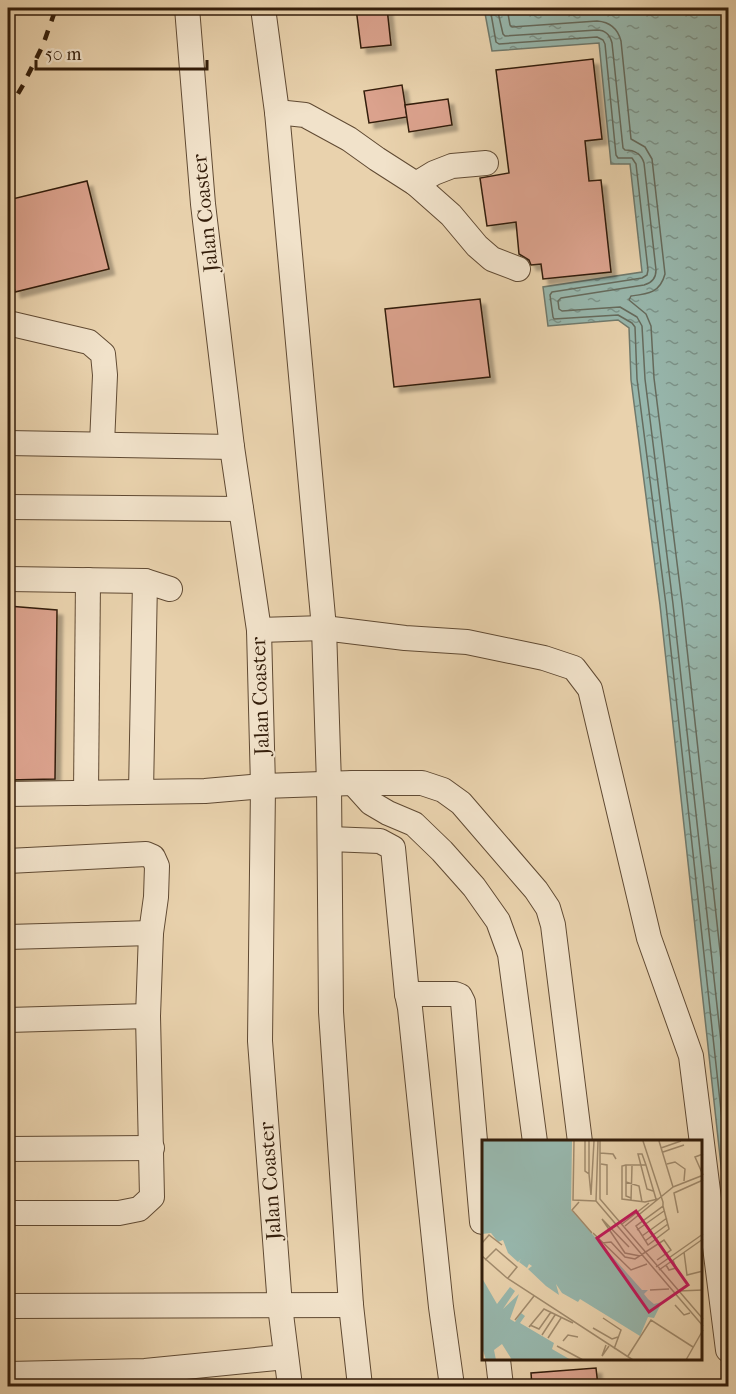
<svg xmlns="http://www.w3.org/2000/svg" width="736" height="1394" font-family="'IM FELL French Canon',serif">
	<defs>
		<pattern id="water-ripples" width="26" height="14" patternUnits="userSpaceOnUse" patternTransform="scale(1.5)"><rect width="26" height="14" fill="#97b7ad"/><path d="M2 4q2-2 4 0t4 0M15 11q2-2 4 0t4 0" fill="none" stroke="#7c948b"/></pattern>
		<filter id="shadow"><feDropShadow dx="5.5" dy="5.5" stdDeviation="1.5" flood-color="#0004"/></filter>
	</defs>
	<rect width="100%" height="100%" fill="#e9d2ad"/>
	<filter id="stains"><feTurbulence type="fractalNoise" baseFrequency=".00333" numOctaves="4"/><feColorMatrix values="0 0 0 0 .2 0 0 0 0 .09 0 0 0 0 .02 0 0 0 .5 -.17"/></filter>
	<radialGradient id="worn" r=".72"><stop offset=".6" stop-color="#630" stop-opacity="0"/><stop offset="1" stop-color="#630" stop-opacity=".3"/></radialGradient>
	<polygon fill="url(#water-ripples)" stroke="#6f796c" stroke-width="1.5" points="484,8 728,8 728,1230 660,605 631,380 629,328 618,320 548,326 543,287 642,272 630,164 611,164 599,43 492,51"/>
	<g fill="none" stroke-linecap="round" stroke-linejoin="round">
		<g stroke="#656a5c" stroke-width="1.5">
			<polyline points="490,8 496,42 499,44 597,37 603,40 605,44 616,155 618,158 632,158 636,164 648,270 647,275 642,278 552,292 550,295 553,317 554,319 618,315 632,323 635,327 637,379 666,605 728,1175"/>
			<path d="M497 8 503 34 505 36 597 30C605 30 610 35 612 43L623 148 625 150C634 150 641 153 644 163L656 270C656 278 652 283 644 285L561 298 558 301 559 309 562 311 620 307 637 317 642 326 645 379 673 604 728 1106"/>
			<path d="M507 8 510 25 512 27 597 21C610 22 618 29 621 41L631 139 645 147 652 159 665 274C660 293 648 294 631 296L629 300 646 314 651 326 654 378 682 603 728 1024"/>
		</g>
	</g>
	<g fill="#dba28d" stroke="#331d0a" stroke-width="1.5" filter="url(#shadow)">
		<polygon points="356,8 387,8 391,45 361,48"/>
		<polygon points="593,59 602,139 585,141 589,181 601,180 611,272 543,279 541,264 531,265 529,260 519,254 516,222 487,226 480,178 509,173 496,70"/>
		<polygon points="402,85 407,117 369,123 364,91"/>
		<polygon points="448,99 452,125 409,132 405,105"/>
		<polygon points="87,181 109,269 15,292 8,261 8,200"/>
		<polygon points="480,299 490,377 394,387 385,309"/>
		<polygon points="8,606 57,610 55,779 8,780"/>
		<polygon points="596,1368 598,1386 532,1386 531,1373"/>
	</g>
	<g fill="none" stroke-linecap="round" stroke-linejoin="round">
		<g stroke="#604a33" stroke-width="26">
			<g id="minor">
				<polyline points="187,8 203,204 232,447 259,630 263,786 260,1041 280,1306 290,1386"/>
				<polyline points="263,8 277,112 324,628 329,784 331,1012 351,1305 360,1386"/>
				<polyline points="277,112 305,115 349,139 377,159 416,184 451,215 477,246 492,259 518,269"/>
				<polyline points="416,184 434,173 452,166 486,163"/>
				<polyline points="8,323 89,342 103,354 105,375 102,444"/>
				<polyline points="8,443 232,447"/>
				<polyline points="8,507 241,509"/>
				<polyline points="8,579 145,581 170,589"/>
				<polyline points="259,630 324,628 405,638 467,642 544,658 574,668 590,689 649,938 691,1056 728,1350"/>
				<polyline points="353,783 371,803 388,813 414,824 442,851 474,887 498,921 510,954 535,1142"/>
				<polyline points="141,792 145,581"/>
				<polyline points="86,793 88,580"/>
				<polyline points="8,794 205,791 263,786 353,783 422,783 443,790 461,803 536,890 548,908 553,925 580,1142"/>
				<polyline points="330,839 380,841 393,848 407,994"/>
				<polyline points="8,861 146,854 153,857 157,866 156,897 151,933 148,1016 152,1197 139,1209 119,1213 8,1213"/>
				<polyline points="8,937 151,933"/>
				<polyline points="8,1020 148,1016"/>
				<polyline points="8,1149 152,1148"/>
				<polyline points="8,1306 351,1305"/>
				<polyline points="498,1360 501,1386"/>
				<polyline points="8,1374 145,1371 286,1357"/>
				<polyline points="452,1386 441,1307 410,1008 407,994 455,994 460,996 463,1002 482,1222"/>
			</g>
		</g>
		<use href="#minor" stroke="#f1e2ca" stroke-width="24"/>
		<polyline stroke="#331d0a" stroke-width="4.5" stroke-dasharray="10 10" stroke-linecap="butt" points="8,111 23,85 43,45 56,8"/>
	</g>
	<g text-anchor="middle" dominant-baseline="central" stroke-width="4.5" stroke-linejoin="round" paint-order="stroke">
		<g font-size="21" fill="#331d0a" stroke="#f1e2ca">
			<text transform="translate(205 213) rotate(-96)">Jalan Coaster</text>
			<text transform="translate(260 696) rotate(-92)">Jalan Coaster</text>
			<text transform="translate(270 1181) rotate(-94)">Jalan Coaster</text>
		</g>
	</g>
	<g transform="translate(482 1140)">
		<rect width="220" height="220" fill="#e9d2ad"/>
		<path d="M0 1H90L89 70 160 150H166L162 154 166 159 172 164 180 162 172 178 166 177 158 196 98 159 96 162 80 153 74 144 77 155 64 146 46 129 50 126 47 124 45 128 37 122 39 119 36 122 26 113 21 100 16 102 9 93 0 94ZM0 138 15 164 28 147 33 151 21 169 37 154 28 179 33 182 39 173 43 176 38 183 72 203 70 209 89 220H30L20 204 12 210 14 220H4L0 207Z" fill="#97b7ad"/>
		<path fill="none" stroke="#97b7ad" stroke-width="3" d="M34 1 46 47 98 98 109 94M47 1 56 50 99 96"/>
		<path fill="none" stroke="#a08a6c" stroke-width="1.5" d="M92 1 91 60 114 61M103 1V31L107 34 109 55 112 1M118 1V59L221 179M161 1 181 62V66L154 86 166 105 187 89 181 66M179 8 199 1M181 12 202 5M118 13 131 14 134 19M221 14 213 17 221 35M119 24 125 25V55M185 24 193 22 203 29 202 41M144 25 140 26V59L163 62 176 59M164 25 160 14H156L165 49 171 51M107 34V1M144 42 157 46 160 62M191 47 219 36M149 58 144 56V25H164L174 59M149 60 150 26M114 61 221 186M114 61 116 1M97 62 90 70 110 93M196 73 192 53 221 40M140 84 167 63M143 86 191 47 177 1M155 90 182 71M111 93 149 130 165 124M160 96 185 78M163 101 186 84M0 103 7 95 20 105M120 103 129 102 143 117 153 119 182 100 189 110 175 120M147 107 120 79 143 113 158 116M202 112 205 135 221 131M0 116 25 138 151 220M3 120 14 109 35 127 26 138M184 125 187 130 194 128 191 120M174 127 221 94M177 130 221 99M168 150 187 149M196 151 221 150M193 165 202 175 208 173M121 178 139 190 132 209M33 180 52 156M48 185 57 189 69 172M47 187 62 169 91 183M111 188 130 199 136 197M60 195 73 175M66 198 79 178M81 201 86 195 96 197M124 205 120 216 127 206M75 206 101 220M146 216 169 180 211 207M204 220 221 190"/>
		<path fill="#c2185b" fill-opacity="0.15" stroke="#c2185b" stroke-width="3" d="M154 71 206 145 167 172 115 98Z"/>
		<rect width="220" height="220" fill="none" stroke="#331d0a" stroke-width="3"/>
	</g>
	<rect width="736" height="1394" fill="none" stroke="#e9d2ad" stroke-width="30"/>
	<rect x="9" y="9" width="718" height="1376" fill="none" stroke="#331d0a" stroke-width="3"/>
	<rect x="15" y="15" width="706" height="1364" fill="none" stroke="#331d0a" stroke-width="1.5"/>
	<path d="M36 60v9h171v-9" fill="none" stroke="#331d0a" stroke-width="3"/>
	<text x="45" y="60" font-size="18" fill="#331d0a" stroke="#f1e2ca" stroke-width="4.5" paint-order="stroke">50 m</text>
	<rect width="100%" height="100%" filter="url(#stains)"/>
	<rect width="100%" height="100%" fill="url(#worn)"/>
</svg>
